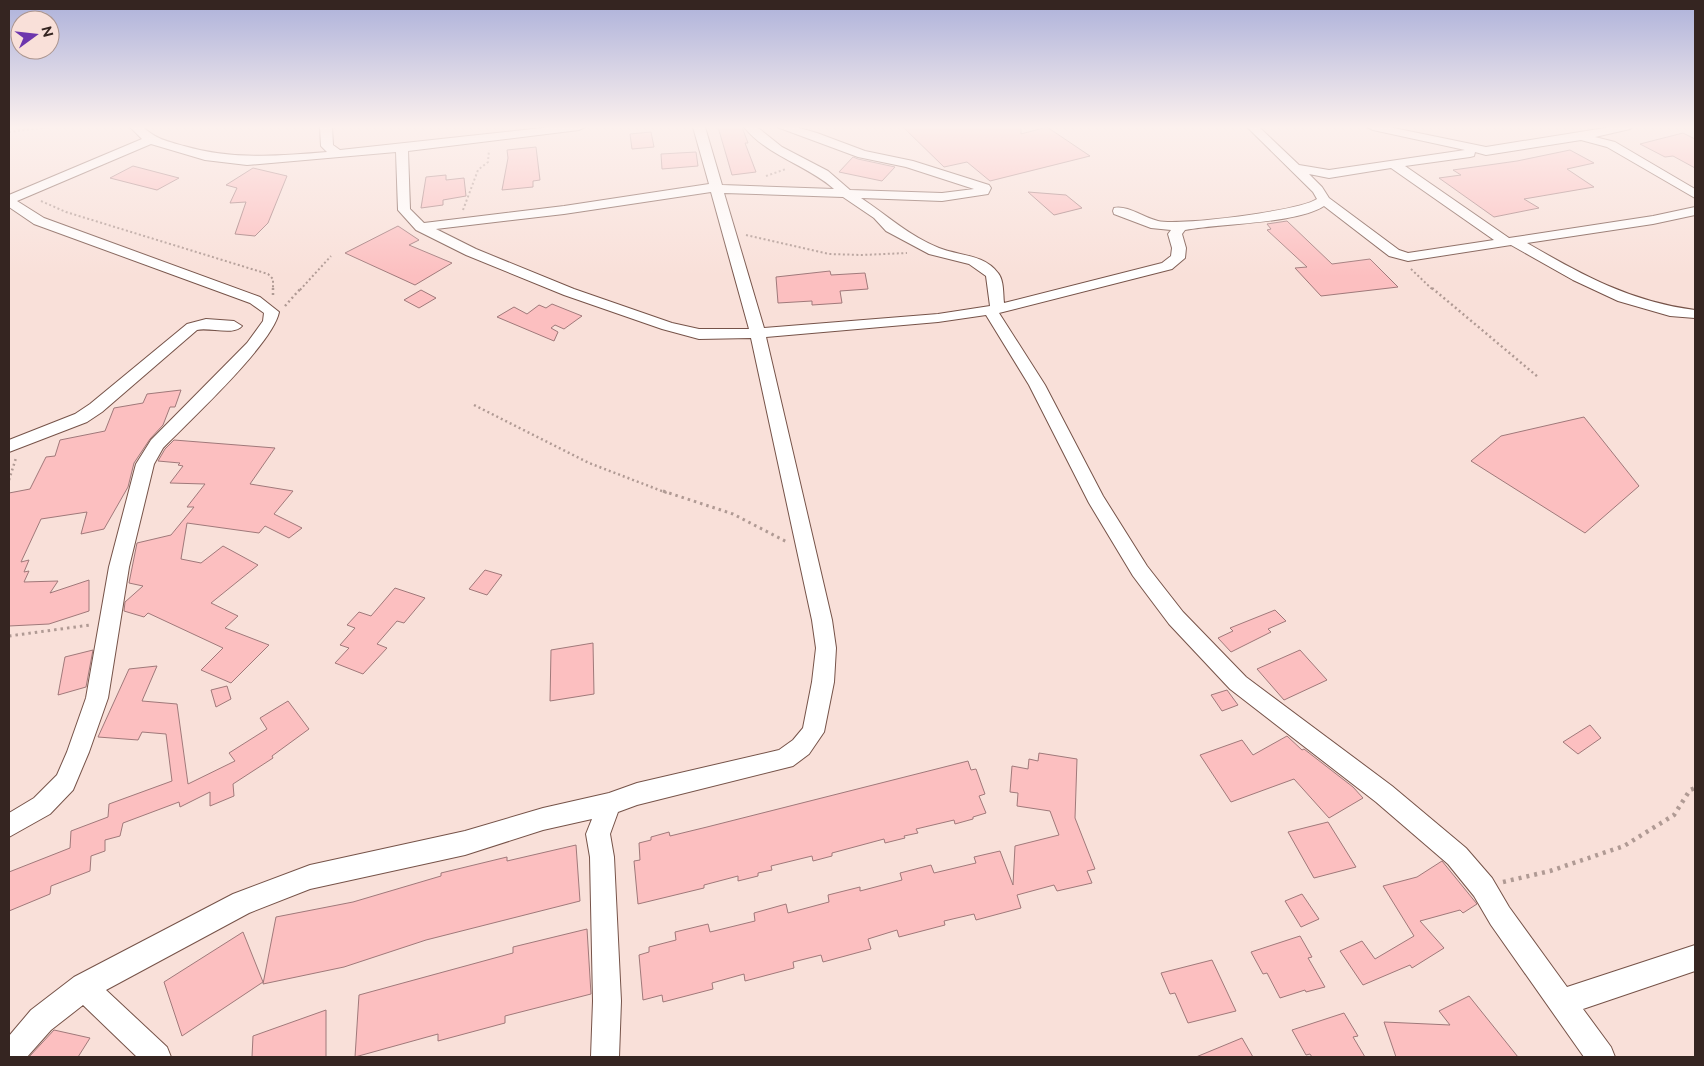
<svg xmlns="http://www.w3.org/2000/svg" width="1704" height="1066" font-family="Raleway,sans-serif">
	<rect width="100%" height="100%" fill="#f9e0d9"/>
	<g fill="#fcbfc0" stroke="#a0797a">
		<polygon points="718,127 742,127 748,143 745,143 756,172 732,175"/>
		<polygon points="903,127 1021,127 1021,134 1047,127 1090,156 990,181 967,162 944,167"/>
		<polygon points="651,132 654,147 632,149 630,134"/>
		<polygon points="1683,133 1695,139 1695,168 1673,156 1665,157 1640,144"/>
		<polygon points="536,147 540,180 533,181 533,187 502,190 508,158 507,150"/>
		<polygon points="1570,150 1594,163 1567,169 1594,187 1524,199 1539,208 1494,217 1439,178 1461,175 1453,170 1517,161"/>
		<polygon points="696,152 698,166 662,169 661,154"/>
		<polygon points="853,157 858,159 895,167 882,181 839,172"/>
		<polygon points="133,166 179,178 157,190 110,178"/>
		<polygon points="253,168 287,176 268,223 255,236 235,234 246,202 230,203 237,188 226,185"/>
		<polygon points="446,175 446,180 464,178 466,196 443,200 443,205 421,208 426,177"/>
		<polygon points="1028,192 1066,195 1082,208 1054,215"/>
		<polygon points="1287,221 1332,264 1370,259 1398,287 1321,296 1295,268 1307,267 1267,230 1271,229 1267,224"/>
		<polygon points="398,226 419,240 409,245 452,263 415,285 345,253"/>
		<polygon points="830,271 831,275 865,273 868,289 840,291 842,303 812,305 812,301 778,303 776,277"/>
		<polygon points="421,290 436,298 419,308 404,300"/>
		<polygon points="552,304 582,316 564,329 555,325 551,328 558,332 554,341 497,317 514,307 527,314 539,305 546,308"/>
		<polygon points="181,390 175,407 170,407 163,425 150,439 134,463 128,487 104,529 81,534 87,512 41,519 21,562 29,560 24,572 29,571 24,582 58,581 50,593 89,580 89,611 49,624 9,626 9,493 30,489 46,457 55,456 60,440 105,431 114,408 143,403 147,394"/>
		<polygon points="1584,417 1639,486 1585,533 1471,461 1501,436"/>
		<polygon points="174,440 275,448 250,484 293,491 274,514 302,528 289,538 265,526 259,533 187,523 181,559 201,563 223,546 258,565 211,603 238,616 225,628 269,645 231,683 201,670 223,648 148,613 144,617 124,611 125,602 143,586 129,583 137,543 171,535 194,507 187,507 205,484 170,483 183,466 178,465 180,463 158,461 165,449"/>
		<polygon points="485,570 502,575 487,595 469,589"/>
		<polygon points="395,588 425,598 404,623 397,621 377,644 387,648 363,674 335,663 349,648 340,645 355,628 347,625 359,612 371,616"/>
		<polygon points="1275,610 1286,621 1268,629 1271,632 1231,652 1218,638 1233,631 1230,628"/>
		<polygon points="593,643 594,694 550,701 551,650"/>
		<polygon points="93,650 86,687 58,695 65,657"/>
		<polygon points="1300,650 1327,680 1284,700 1257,669"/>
		<polygon points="157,666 142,701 177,704 188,784 235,761 229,753 267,729 260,718 288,701 309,729 272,756 273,758 233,784 234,796 210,806 210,792 180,807 179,802 123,823 120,836 105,840 105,851 91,856 90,871 51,886 50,894 9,911 9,872 70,848 71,831 108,817 109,804 172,781 166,734 142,732 138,740 98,737 129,669"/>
		<polygon points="227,686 231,699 216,707 211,690"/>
		<polygon points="1227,690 1238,705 1222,711 1211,695"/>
		<polygon points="1590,725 1601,738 1578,754 1563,742"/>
		<polygon points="1287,736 1302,750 1304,749 1353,787 1363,798 1329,818 1294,779 1231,802 1200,755 1242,740 1253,755"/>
		<polygon points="1039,753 1077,759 1075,818 1095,869 1087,871 1092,883 1057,891 1054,885 1017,895 1021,908 976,920 974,914 944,921 945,925 899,937 897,930 868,939 871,949 823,962 821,955 793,962 794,968 745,981 744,974 712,983 713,989 663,1002 662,995 643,1000 639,955 649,952 649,947 676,940 675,932 708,924 710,932 755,921 754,913 786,904 788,913 829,902 828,895 860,887 860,891 902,880 900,873 931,865 934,873 976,863 974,857 1000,851 1013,885 1015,846 1059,835 1050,811 1017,806 1018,793 1010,792 1012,766 1028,769 1029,759 1038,761"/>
		<polygon points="968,761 971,770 976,769 985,794 979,796 986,813 973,817 973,819 955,824 954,820 916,829 918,833 904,836 905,838 885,843 884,839 832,853 832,856 813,861 812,856 771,866 772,870 758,873 758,876 738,881 738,876 704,885 704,888 638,904 634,861 640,860 639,843 651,840 651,837 669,832 670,836 707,827"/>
		<polygon points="1328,822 1356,867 1314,878 1288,832"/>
		<polygon points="576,845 580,901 426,940 344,967 263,984 276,917 353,902 441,876 441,873 507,857 507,861"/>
		<polygon points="1442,861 1477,904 1463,913 1460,910 1420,921 1444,948 1412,968 1410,965 1363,985 1340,951 1362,941 1375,959 1414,936 1383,886 1417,877"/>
		<polygon points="1302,894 1319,919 1301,927 1285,901"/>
		<polygon points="587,929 591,994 505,1016 505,1023 438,1041 438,1034 355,1057 359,995 513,953 513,947"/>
		<polygon points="243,932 263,982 182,1036 164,982"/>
		<polygon points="1300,936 1312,957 1308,958 1325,987 1306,992 1305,990 1280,998 1267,973 1263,974 1251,952"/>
		<polygon points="1212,960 1236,1011 1188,1023 1175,993 1170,994 1161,973"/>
		<polygon points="1469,996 1518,1057 1396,1057 1384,1022 1450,1025 1439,1011"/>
		<polygon points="326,1010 326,1057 252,1057 253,1036"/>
		<polygon points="1344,1013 1358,1036 1353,1037 1365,1057 1312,1057 1310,1054 1306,1055 1292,1030"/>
		<polygon points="54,1030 90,1038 78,1057 29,1057"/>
		<polygon points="1242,1038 1253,1057 1196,1057"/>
	</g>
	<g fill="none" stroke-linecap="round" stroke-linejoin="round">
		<g stroke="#765349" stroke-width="2">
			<g id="minor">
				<path d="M130 127H143C156 139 166 141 184 146 232 160 277 156 327 152L321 146 320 127H332L333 145 340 150 551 127H585L579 130 408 151 410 209 424 223 564 206 709 184 693 127H705L722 185 834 189C807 165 767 156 744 127H757L782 147 828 171 850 190 942 193 974 189 906 167 858 157 777 127H796L817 133 865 151 913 161 989 185 991 188 988 194 942 201 861 198C887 215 909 236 939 248 959 256 984 254 998 273 1004 280 1003 294 1004 303L1162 263 1171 256 1172 248 1168 234 1171 230 1151 228 1114 214 1113 211 1114 208C1128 205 1144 218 1158 221 1180 226 1299 211 1317 199L1313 192 1247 127H1259L1299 165 1329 170 1465 150 1373 130 1367 127H1389L1486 147 1611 127H1632L1630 129 1595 137 1615 142 1695 189V198L1607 147 1581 140 1486 155 1475 152 1474 156 1470 157 1405 166 1509 238 1653 216 1695 207V215L1653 224 1527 243C1582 275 1631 302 1695 310V318L1670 316 1618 301 1573 280 1511 245 1408 261 1389 256 1324 206C1297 224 1220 223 1185 230L1182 234 1186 248 1185 258 1172 269 999 313 1045 385 1103 496 1147 566 1183 612 1246 677 1392 786 1466 848 1492 878 1509 907 1567 987 1695 945V971L1583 1009 1611 1047 1615 1057H1584L1491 925 1474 896 1448 864 1376 802 1230 689 1169 624 1133 576 1089 503 1029 385 986 315 938 322 766 337 832 620 836 648 834 682 824 732 809 754 793 766 637 805 618 812 610 834 614 857 621 1001 619 1057H591L593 1001 590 857 586 834 592 819 543 830 465 855 310 889 249 913 106 990 167 1047 171 1057H137L83 1005 51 1030 27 1057H9V1036L31 1010 74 977 233 894 310 865 465 831 543 808 609 793 637 783 779 750 793 740 803 728 812 682 816 648 812 620 751 338 699 339 662 329 564 295 466 255 416 230 398 210 396 152 247 165 205 160 151 144 17 201 44 218 260 297 279 312C273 344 189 421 163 448L154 464 129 567 108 698 89 752 73 790 50 814 9 837V813L34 798 57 775 67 752 86 698 109 567 136 464 151 440 247 343 263 321 264 313 250 303 34 224 9 207V195L142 139ZM1391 168 1494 240 1408 253 1399 250 1329 198 1322 187 1309 174 1329 178ZM711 192 749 329H699L672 323 574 289 476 249 436 229 564 214ZM724 193 843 197 874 218 886 231 929 254 969 264 986 276 990 306 938 314 764 328Z"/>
				<path d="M206 319 234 321 242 326C234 336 209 327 197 330L102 412 87 422 9 452V440L75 414 90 404 187 324Z"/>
			</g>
		</g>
		<g stroke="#b09a94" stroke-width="2" stroke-dasharray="2 2.5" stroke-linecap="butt">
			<polyline points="9,132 48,127"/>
			<polyline points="766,176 786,169"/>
			<polyline points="41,201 66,212 268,274 273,279 273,290"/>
			<polyline points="463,210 478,170 488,162 489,150"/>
			<polyline points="746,235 829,254 862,255 907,253"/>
			<polyline points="1411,269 1433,290"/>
			<polyline points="300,290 331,256"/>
		</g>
		<g stroke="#b09a94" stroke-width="2.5" stroke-dasharray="2 3" stroke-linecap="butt">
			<polyline points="273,288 273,295"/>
			<polyline points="1432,288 1538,377"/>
			<polyline points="285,306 301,288"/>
			<polyline points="474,405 589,463 667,493"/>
			<polyline points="9,480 16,458"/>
		</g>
		<g stroke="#b09a94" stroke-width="3" stroke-dasharray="2.5 4" stroke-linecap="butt">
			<polyline points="663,491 733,514 787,542"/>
			<polyline points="9,636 90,625"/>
		</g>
		<polyline stroke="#b09a94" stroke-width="4.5" stroke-dasharray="3 5" stroke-linecap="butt" points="1503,882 1550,871 1624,846 1674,815 1690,790 1695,788"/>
		<use href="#minor" fill="#fff" fill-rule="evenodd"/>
	</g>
	<linearGradient id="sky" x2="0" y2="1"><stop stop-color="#adb1da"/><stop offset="0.46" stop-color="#fcf1ee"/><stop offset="1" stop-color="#fcf1ee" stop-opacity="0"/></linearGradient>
	<rect width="1704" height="276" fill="url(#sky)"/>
	<rect width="1704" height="1066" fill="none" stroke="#352521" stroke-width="20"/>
	<g transform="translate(35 35) rotate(75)"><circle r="24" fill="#f9e0d9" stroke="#ab958f"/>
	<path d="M0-4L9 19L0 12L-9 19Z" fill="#6d36ad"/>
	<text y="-8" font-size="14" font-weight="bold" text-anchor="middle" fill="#352521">N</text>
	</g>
</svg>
